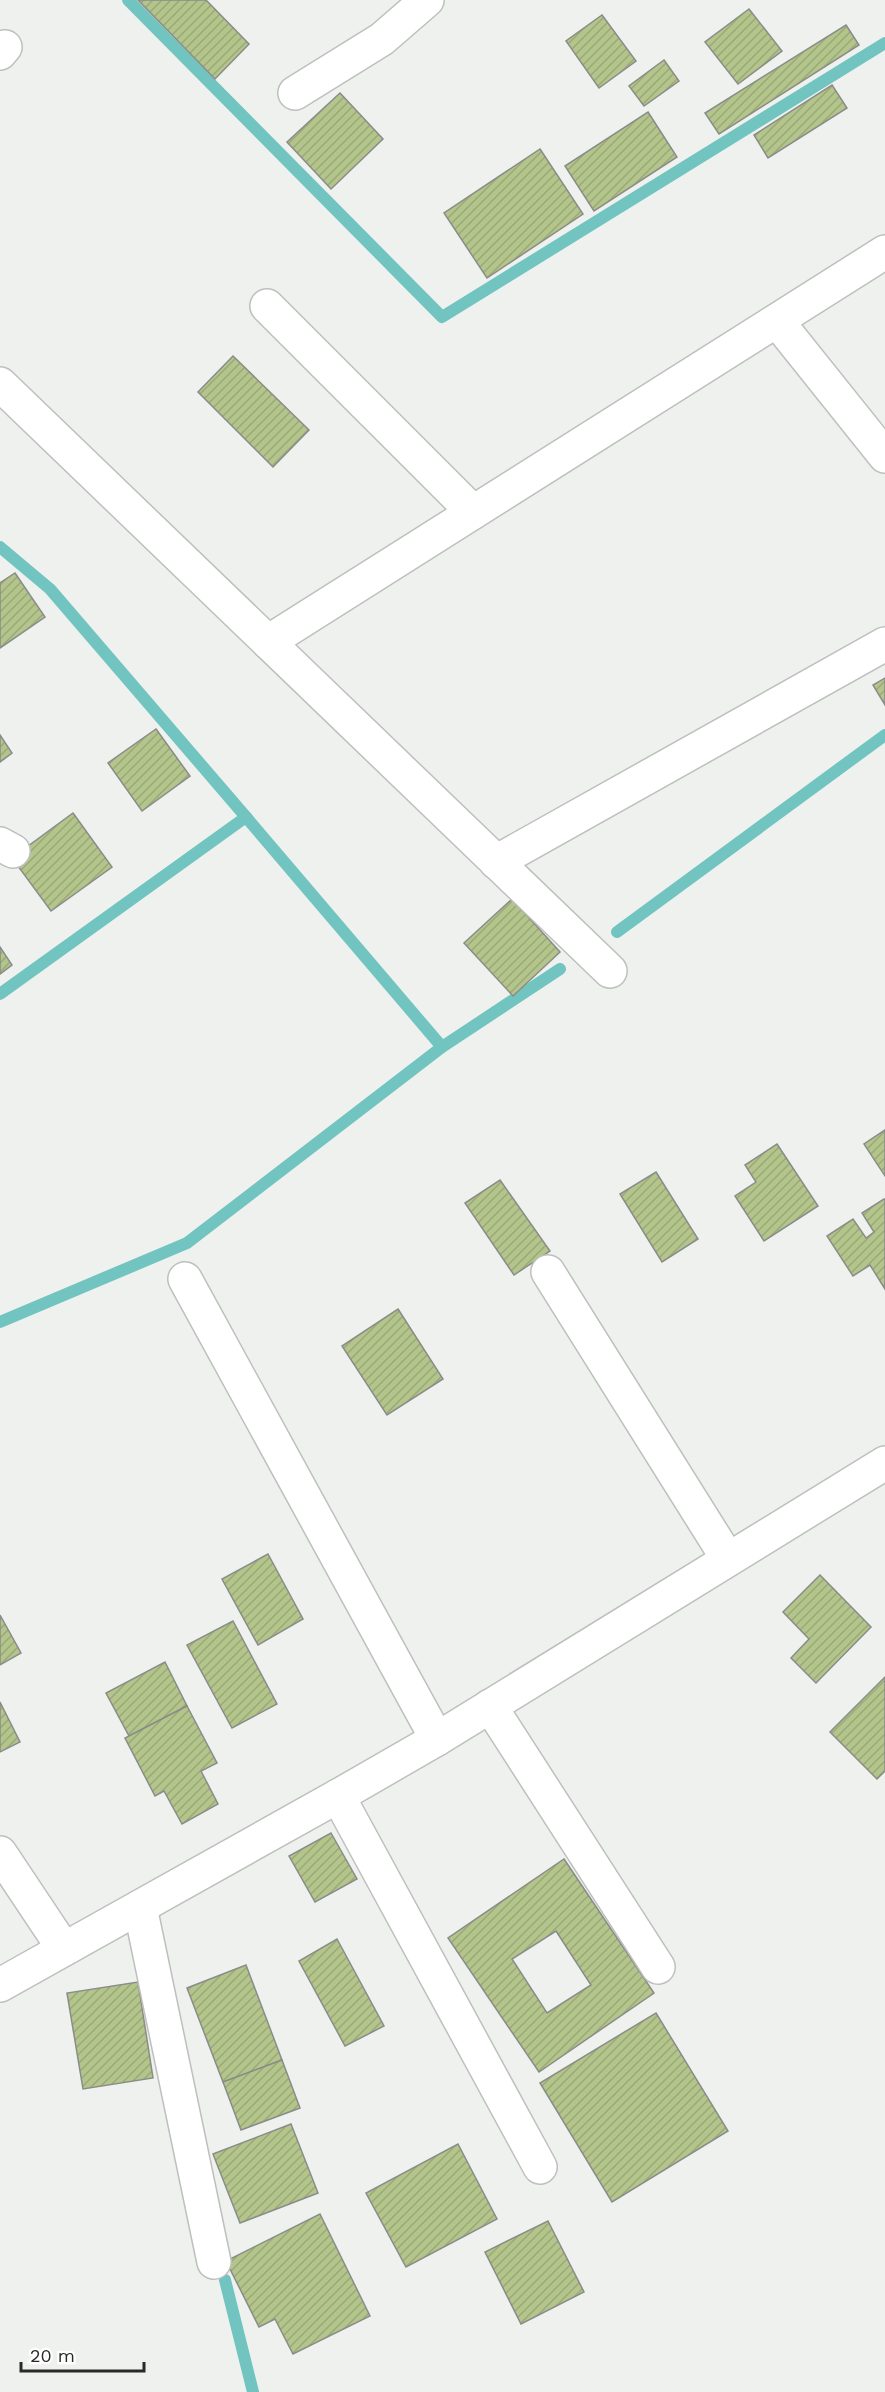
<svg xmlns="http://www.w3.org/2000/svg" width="885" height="2392" font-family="'Work Sans',sans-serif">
	<defs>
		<pattern id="building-hatch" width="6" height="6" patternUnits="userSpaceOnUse" patternTransform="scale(1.5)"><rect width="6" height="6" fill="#b3c58a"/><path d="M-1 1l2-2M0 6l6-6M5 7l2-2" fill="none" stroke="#9aa977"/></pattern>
	</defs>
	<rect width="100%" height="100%" fill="#eef1ee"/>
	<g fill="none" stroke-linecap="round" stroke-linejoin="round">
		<g stroke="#71c4c0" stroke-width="12">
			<polyline points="128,0 442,317 885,43"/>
			<polyline points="0,547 50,589 246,817"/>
			<polyline points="617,932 885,735"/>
			<polyline points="0,994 246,817 442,1047 560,969"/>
			<polyline points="0,1322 187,1243 442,1047"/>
			<polyline points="225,2280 253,2392"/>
		</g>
	</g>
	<g fill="url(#building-hatch)" stroke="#8b8c89" stroke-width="1.5" fill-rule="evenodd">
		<polygon points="138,0 206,0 249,44 215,79"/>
		<polygon points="749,9 782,51 738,84 705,42"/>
		<polygon points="602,15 636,61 599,88 566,41"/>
		<polygon points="846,25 859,45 719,134 705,113"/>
		<polygon points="664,60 679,81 644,106 629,86"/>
		<polygon points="832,85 847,108 768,158 754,135"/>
		<polygon points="340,93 383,139 331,189 287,142"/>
		<polygon points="648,112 677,157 594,211 565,166"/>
		<polygon points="540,149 583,214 487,278 444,213"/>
		<polygon points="233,356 309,430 273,467 198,392"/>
		<polygon points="15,573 45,617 0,648 0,583"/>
		<polygon points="885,678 885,705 873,685"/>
		<polygon points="156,729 190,776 142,811 108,763"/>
		<polygon points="0,735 12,753 0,762"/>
		<polygon points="73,813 112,867 51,911 12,858"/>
		<polygon points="512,899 560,952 513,996 464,943"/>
		<polygon points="0,947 12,965 0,974"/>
		<polygon points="885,1130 885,1176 864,1144"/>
		<polygon points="777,1144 818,1206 764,1241 735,1196 756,1182 745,1165"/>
		<polygon points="656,1172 698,1239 662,1262 620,1194"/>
		<polygon points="500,1180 550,1251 514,1275 465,1203"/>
		<polygon points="884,1199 885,1199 885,1289 870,1265 853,1276 827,1236 853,1219 866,1238 874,1232 862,1213"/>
		<polygon points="398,1309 443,1379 387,1415 342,1346"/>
		<polygon points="268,1554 303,1619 258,1645 222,1579"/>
		<polygon points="820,1575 871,1627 816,1683 791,1658 809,1639 783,1612"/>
		<polygon points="0,1615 21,1653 0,1665"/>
		<polygon points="233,1621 277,1704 232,1728 187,1645"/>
		<polygon points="165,1662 187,1706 129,1736 106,1693"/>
		<polygon points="885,1677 885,1771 877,1779 830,1732"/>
		<polygon points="0,1702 20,1742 0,1752"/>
		<polygon points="187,1706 217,1763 201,1771 218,1804 182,1824 164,1791 155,1796 125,1738"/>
		<polygon points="331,1833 357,1879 315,1902 289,1856"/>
		<path d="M564 1859 654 1993 539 2072 448 1938ZM556 1931 591 1985 547 2013 512 1959Z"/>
		<polygon points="337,1939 384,2026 345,2046 299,1961"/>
		<polygon points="246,1965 282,2060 223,2082 187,1988"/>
		<polygon points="138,1982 153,2078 83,2089 67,1993"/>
		<polygon points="656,2013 728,2131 612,2202 540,2083"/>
		<polygon points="282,2060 300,2108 241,2130 223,2082"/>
		<polygon points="291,2124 318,2193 240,2223 213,2154"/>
		<polygon points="458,2144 497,2219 406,2267 366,2193"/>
		<polygon points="320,2214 370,2316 293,2354 275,2319 259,2327 226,2261"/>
		<polygon points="548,2221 584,2292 521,2324 485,2252"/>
	</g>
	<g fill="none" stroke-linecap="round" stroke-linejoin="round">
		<g stroke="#bdc0bd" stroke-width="36">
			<g id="minor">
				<polyline points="0,53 5,47"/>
				<polyline points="295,93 382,39 427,0"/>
				<polyline points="267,306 473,512"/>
				<polyline points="777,321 885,456"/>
				<polyline points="0,384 610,971"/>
				<polyline points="268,642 885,252"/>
				<polyline points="0,844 13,851"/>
				<polyline points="496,862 885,644"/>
				<polyline points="548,1272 728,1559"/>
				<polyline points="185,1279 437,1739"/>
				<polyline points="490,1706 658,1967"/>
				<polyline points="338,1796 540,2167"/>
				<polyline points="0,1853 64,1949"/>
				<polyline points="140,1907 214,2262"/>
				<polyline points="0,1985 338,1796 437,1739 885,1463"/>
			</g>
		</g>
		<use href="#minor" stroke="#fff" stroke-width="33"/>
	</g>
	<path d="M21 2362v9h123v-9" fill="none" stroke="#282928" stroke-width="3"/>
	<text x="30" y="2362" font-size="18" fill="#282928" stroke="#ffffff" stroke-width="4.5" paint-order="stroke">20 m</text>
</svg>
